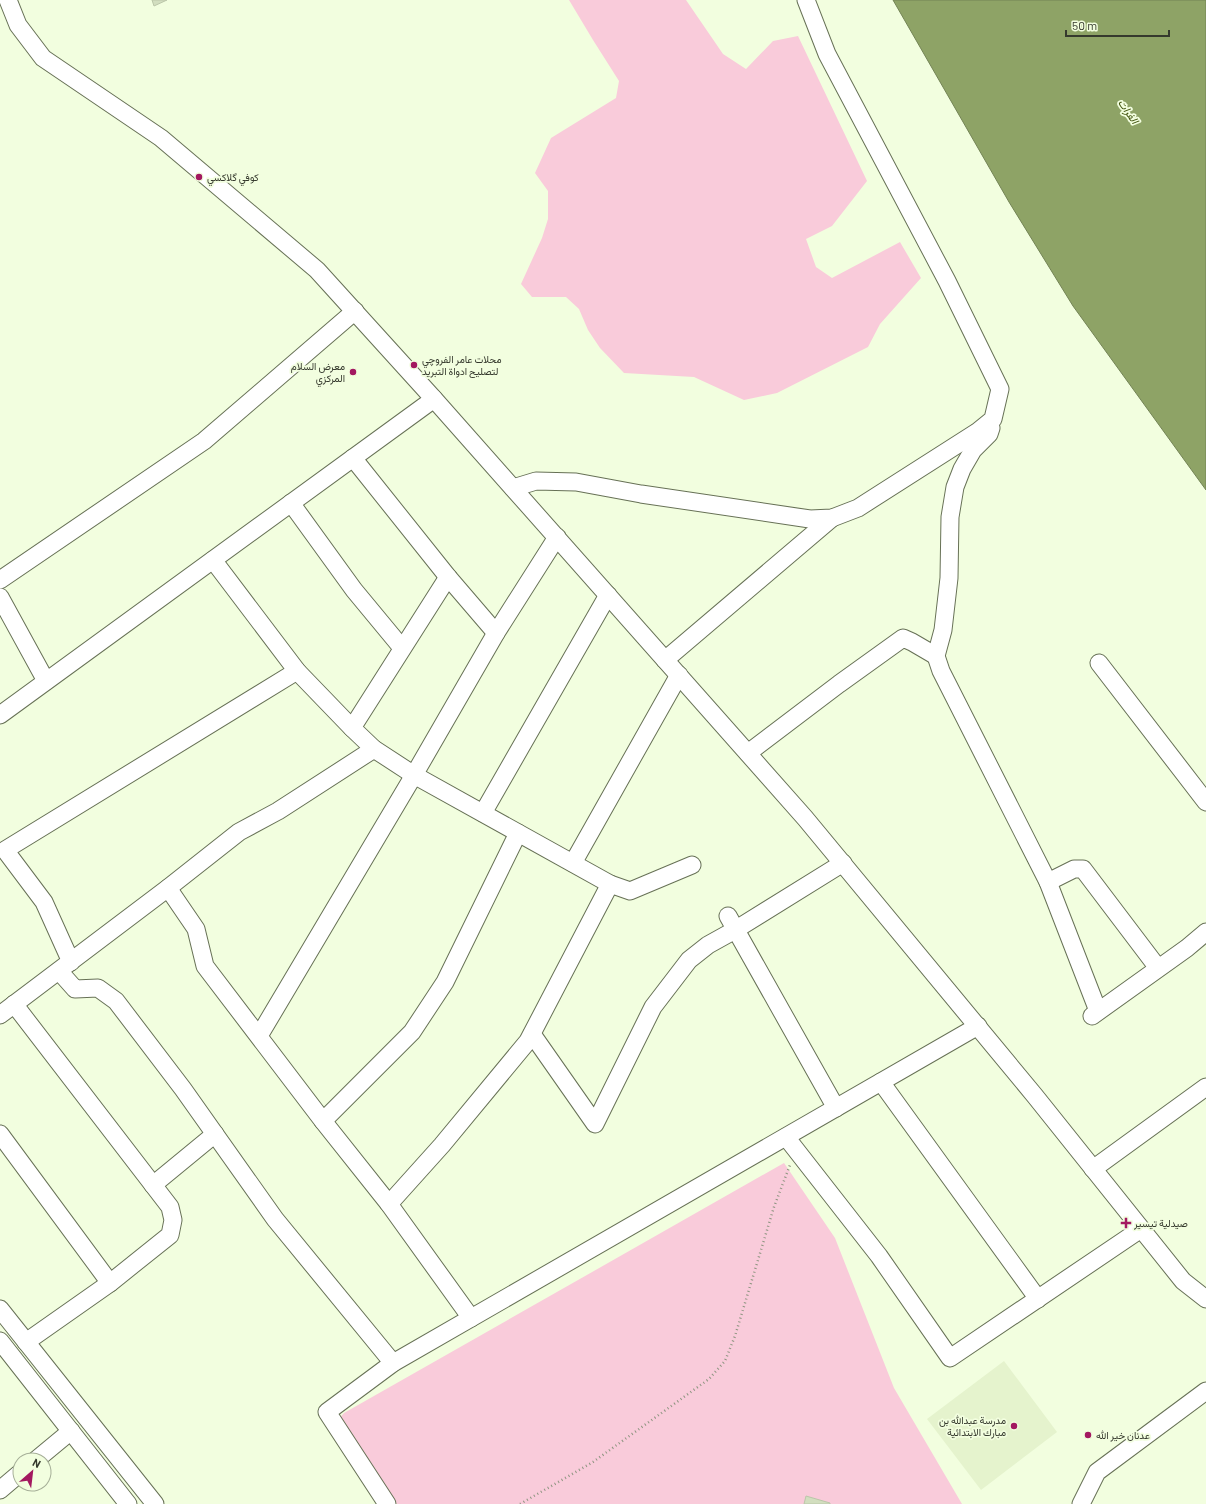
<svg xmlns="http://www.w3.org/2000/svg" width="1206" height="1504" font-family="Barlow,Vazirmatn,sans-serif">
	<rect width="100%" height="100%" fill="#f2fedf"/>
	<polygon fill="#e5f3cd" points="1004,1361 1057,1432 981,1490 927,1419"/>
	<g fill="#f9cbda">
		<polygon points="569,0 686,0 723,54 746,69 773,41 798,36 867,181 832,226 806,239 816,267 832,278 900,242 921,278 880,324 868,347 777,393 744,400 694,377 624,373 600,348 588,330 579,309 566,297 532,297 521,284 542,238 548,219 548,191 535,173 551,138 616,98 619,81 593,40"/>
		<polygon points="784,1163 835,1238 894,1388 962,1504 397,1504 337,1421 344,1413"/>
	</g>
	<polygon fill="#8ea366" stroke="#738355" points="893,0 1206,0 1206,490 1073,306 1009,202"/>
	<g fill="#d2debf" stroke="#bbc6a9">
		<polygon points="152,0 167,0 154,6"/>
		<polygon points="806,1496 830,1503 830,1504 804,1504"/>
	</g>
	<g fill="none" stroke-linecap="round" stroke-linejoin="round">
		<g stroke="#677156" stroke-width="19">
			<g id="minor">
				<polyline points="8,0 18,25 43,58 161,138 317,270 434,399 805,818 1035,1096 1183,1281 1206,1299"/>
				<polyline points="991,428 989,434 973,450 962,469 955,487 950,517 949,578 943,630 936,656 941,671 1048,882 1074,869 1083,869 1158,968"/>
				<polyline points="353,458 448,577 496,633"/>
				<polyline points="513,488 536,481 576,482 641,494 810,519 832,518 858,508 977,432 993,419 1000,389 947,281 827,54 806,0"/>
				<polyline points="291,503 354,590 402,648"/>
				<polyline points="213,560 297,671 352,728 374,749 414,775 610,884 630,891 692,865"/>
				<polyline points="0,580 204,441 355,311"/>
				<polyline points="0,597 46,681"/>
				<polyline points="665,660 832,518"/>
				<polyline points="1099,663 1206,802"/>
				<polyline points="0,715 434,399"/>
				<polyline points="352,728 448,577"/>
				<polyline points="748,753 839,684 903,638 912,642 936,656"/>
				<polyline points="483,813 608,595"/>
				<polyline points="573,863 679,675"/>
				<polyline points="1048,882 1098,1011"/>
				<polyline points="168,888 196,929 205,966 323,1121 389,1204 471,1318"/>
				<polyline points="728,916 836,1108"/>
				<polyline points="71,962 44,902 5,850 297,671"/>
				<polyline points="59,971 75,989 98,988 116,1001 183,1089 275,1219 393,1363"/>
				<polyline points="14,1004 170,1207 173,1220 170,1235 110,1283 26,1342"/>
				<polyline points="0,1015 168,888 239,832 278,811 374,749"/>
				<polyline points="1092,1016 1187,948 1206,932"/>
				<polyline points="532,1034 595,1124 653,1007 689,960 708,945 735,930 843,863"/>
				<polyline points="259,1036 414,775 496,633 557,537"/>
				<polyline points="881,1082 1038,1299"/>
				<polyline points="323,1121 412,1032 445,982 518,833"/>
				<polyline points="0,1134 110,1283"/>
				<polyline points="786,1137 879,1256 950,1358 1141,1229"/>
				<polyline points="1093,1169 1206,1087"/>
				<polyline points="153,1185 215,1134"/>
				<polyline points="389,1204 442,1145 528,1041 610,884"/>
				<polyline points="0,1309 155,1504"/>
				<polyline points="0,1341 128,1504"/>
				<polyline points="36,1460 71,1431"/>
				<polyline points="0,1490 20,1473"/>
				<polyline points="387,1504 327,1412 393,1363 978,1026"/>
				<polyline points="1081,1504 1097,1472 1206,1391"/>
			</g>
		</g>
		<polyline stroke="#8e9581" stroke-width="2.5" stroke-dasharray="1 3" stroke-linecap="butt" points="520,1504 593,1462 709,1379 725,1361 735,1336 774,1207 790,1165"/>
		<use href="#minor" stroke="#fff" stroke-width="17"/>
	</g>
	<g fill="#a31860" stroke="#f2fedf" stroke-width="1.5">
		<circle cx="199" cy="177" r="4"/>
		<circle cx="414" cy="365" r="4"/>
		<circle cx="353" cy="372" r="4"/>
		<path d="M1124 1217h4v4h4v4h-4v4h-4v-4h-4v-4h4z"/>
		<circle cx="1014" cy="1426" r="4"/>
		<circle cx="1088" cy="1435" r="4"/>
	</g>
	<g text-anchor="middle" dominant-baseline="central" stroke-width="3.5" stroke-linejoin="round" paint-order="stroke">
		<g font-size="10" fill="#35392d" stroke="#f2fedf" text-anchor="start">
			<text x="207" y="177">كوفي گلاكسي</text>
			<text x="422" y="359">محلات عامر الفروچي<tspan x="422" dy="12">لتصليح ادواة التبريد</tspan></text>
			<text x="345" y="366" text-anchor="end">معرض السلام<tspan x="345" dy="12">المركزي</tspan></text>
			<text x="1134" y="1223">صيدلية تيسير</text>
			<text x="1006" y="1420" text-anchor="end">مدرسة عبدالله بن<tspan x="1006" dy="12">مبارك الابتدائية</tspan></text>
			<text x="1096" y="1435">عدنان خير الله</text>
		</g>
		<g font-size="11" font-style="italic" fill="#3e500b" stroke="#f2fedf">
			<text transform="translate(1129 111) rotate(55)">الفرات</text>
		</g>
	</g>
	<g transform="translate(32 1472) rotate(28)"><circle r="19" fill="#f2fedf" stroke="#a6af98"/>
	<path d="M0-3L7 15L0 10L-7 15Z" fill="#a31860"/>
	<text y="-6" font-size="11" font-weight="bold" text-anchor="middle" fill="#35392d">N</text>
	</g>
	<path d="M1066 30v6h103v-6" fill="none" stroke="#35392d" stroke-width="2"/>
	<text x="1072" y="30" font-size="12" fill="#35392d" stroke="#f2fedf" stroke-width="3" paint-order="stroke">50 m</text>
</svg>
